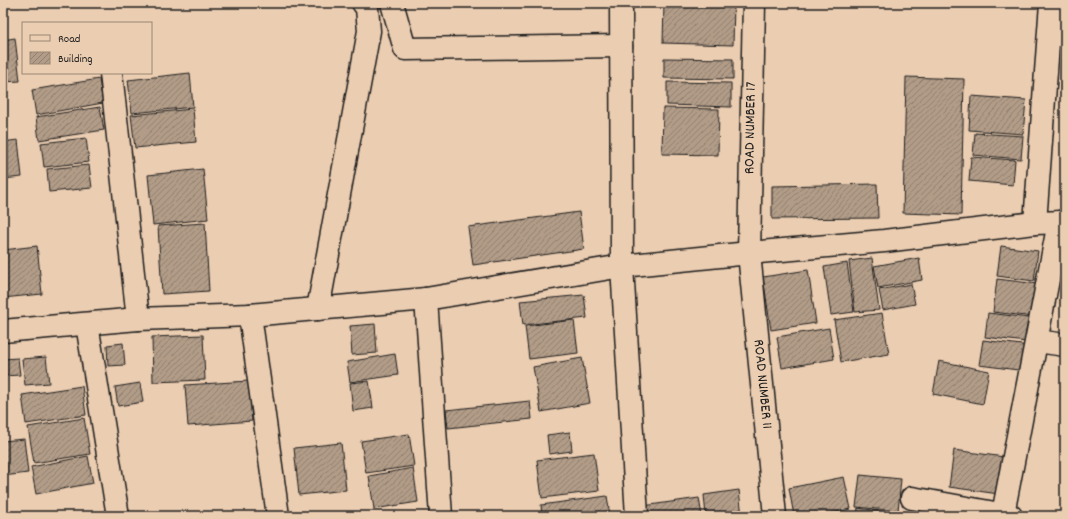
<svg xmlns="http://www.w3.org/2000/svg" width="1068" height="519" font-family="Dekko,sans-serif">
	<defs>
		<pattern id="building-hatch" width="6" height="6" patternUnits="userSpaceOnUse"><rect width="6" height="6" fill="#b29c88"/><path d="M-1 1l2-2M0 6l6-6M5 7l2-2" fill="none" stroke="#907e6e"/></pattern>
	</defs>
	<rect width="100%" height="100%" fill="#ebcdb1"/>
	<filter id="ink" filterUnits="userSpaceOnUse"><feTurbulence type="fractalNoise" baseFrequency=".025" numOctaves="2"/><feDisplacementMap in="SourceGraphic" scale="8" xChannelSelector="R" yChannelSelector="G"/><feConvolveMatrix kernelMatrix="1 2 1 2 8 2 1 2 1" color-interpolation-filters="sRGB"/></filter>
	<g filter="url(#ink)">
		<g fill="url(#building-hatch)" stroke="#1c1c1c">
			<polygon points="664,3 734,3 733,45 663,43"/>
			<polygon points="15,38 20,81 3,82 3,40"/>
			<polygon points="664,58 733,59 733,79 664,78"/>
			<polygon points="190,73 193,107 132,113 128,80"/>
			<polygon points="906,77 964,79 961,215 903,213"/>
			<polygon points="99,79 103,103 36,115 32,90"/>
			<polygon points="667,82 731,83 731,107 667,105"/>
			<polygon points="971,96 1026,100 1023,134 969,130"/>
			<polygon points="100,107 104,130 39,140 36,117"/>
			<polygon points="663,108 719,109 718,155 662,154"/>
			<polygon points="193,109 196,142 135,148 131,115"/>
			<polygon points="975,133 1023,136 1021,159 973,155"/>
			<polygon points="86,138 89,162 44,167 41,143"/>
			<polygon points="18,140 22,177 3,179 3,142"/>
			<polygon points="971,157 1015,160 1013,185 969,181"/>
			<polygon points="89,165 92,188 49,192 47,169"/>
			<polygon points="203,169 208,219 153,225 148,175"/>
			<polygon points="877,184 878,218 772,219 772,186"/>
			<polygon points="579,212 584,249 473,265 468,227"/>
			<polygon points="205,223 209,291 162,294 158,226"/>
			<polygon points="37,246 42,294 3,298 3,250"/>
			<polygon points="1001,246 1038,251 1034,281 997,276"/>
			<polygon points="872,258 879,310 855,312 849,261"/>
			<polygon points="919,258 922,280 878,288 874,266"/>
			<polygon points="847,263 854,312 831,315 824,267"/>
			<polygon points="808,270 816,323 771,330 763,277"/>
			<polygon points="997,279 1038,284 1034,317 993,312"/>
			<polygon points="911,284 915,304 883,310 879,290"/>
			<polygon points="584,295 587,318 523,325 520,301"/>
			<polygon points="882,313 889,354 841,362 834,320"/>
			<polygon points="988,313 1029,318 1026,342 985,337"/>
			<polygon points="574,320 578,353 529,359 525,326"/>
			<polygon points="375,324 377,353 352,355 350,326"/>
			<polygon points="829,328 834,359 782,368 777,337"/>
			<polygon points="203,335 205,380 153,382 152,337"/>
			<polygon points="983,340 1029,346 1026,371 979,365"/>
			<polygon points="123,343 125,365 108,366 107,345"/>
			<polygon points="395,354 398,375 350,382 347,362"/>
			<polygon points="46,357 49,383 25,385 22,359"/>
			<polygon points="18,358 20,375 3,376 3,359"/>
			<polygon points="582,358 590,403 541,412 533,367"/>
			<polygon points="939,361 989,371 983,404 933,394"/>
			<polygon points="249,381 252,421 188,426 185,385"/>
			<polygon points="369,381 373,408 353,411 350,383"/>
			<polygon points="140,383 143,402 118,406 115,387"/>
			<polygon points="82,386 86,415 26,424 22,395"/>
			<polygon points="530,401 532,419 448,428 446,410"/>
			<polygon points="84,418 90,454 34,463 28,427"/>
			<polygon points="570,432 572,451 549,454 547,435"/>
			<polygon points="409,434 414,466 366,473 361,441"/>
			<polygon points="24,439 28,473 3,476 3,441"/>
			<polygon points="341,443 346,490 299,495 294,448"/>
			<polygon points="954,450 1004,457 999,494 949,487"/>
			<polygon points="594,453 599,491 542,498 537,460"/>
			<polygon points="88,456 93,483 36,494 31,467"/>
			<polygon points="413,468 418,502 374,509 369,476"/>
			<polygon points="860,475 901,479 898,511 856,507"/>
			<polygon points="844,477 851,509 816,516 794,516 789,488"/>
			<polygon points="739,490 742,516 706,516 704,495"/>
			<polygon points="607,496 610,516 542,516 541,505"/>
			<polygon points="699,498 702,516 645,516 643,506"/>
			<polygon points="858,508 900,514 900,516 857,516"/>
		</g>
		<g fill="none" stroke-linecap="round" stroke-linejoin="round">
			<g stroke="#1c1c1c" stroke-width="25">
				<g id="minor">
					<polyline points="392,3 405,49 621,46"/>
					<polyline points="621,3 622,266 637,516"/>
					<path id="s1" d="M754 3 749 253 775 516"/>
					<polyline points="111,73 138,319"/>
					<polyline points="1035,223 1051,3"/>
					<polyline points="426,299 441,516"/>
					<polyline points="318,309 369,31 367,8 363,3"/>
					<polyline points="250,315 278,516"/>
					<polyline points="87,324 118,516"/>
					<polyline points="3,331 138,319 250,315 426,299 622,266 749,253 884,241 1035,223 1065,222"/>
					<polyline points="1037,341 1065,345"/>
					<polyline points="912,498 1011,516"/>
					<polyline points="1003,514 1059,222"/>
				</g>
			</g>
			<use href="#minor" stroke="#ebcdb1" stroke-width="22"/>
		</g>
	</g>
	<g text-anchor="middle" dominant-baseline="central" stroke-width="3" stroke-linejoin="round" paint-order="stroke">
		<g font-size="15" fill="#1c1c1c" stroke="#ebcdb1">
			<text transform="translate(751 128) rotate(-89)">ROAD NUMBER 17</text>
			<text stroke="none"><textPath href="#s1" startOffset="382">ROAD NUMBER 11</textPath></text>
		</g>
	</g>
	<rect width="1068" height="519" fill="none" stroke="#ebcdb1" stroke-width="16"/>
	<rect x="8" y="8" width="1052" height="503" fill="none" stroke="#1c1c1c" stroke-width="1.5" filter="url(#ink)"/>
	<rect x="22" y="22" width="130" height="52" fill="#ebcdb1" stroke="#988675"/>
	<rect x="30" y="35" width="20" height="6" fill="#ebcdb1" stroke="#988675"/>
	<text x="58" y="42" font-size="12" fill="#1c1c1c">Road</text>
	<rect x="30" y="52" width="20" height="12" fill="url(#building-hatch)" stroke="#988675"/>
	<text x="58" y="62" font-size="12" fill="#1c1c1c">Building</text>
</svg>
